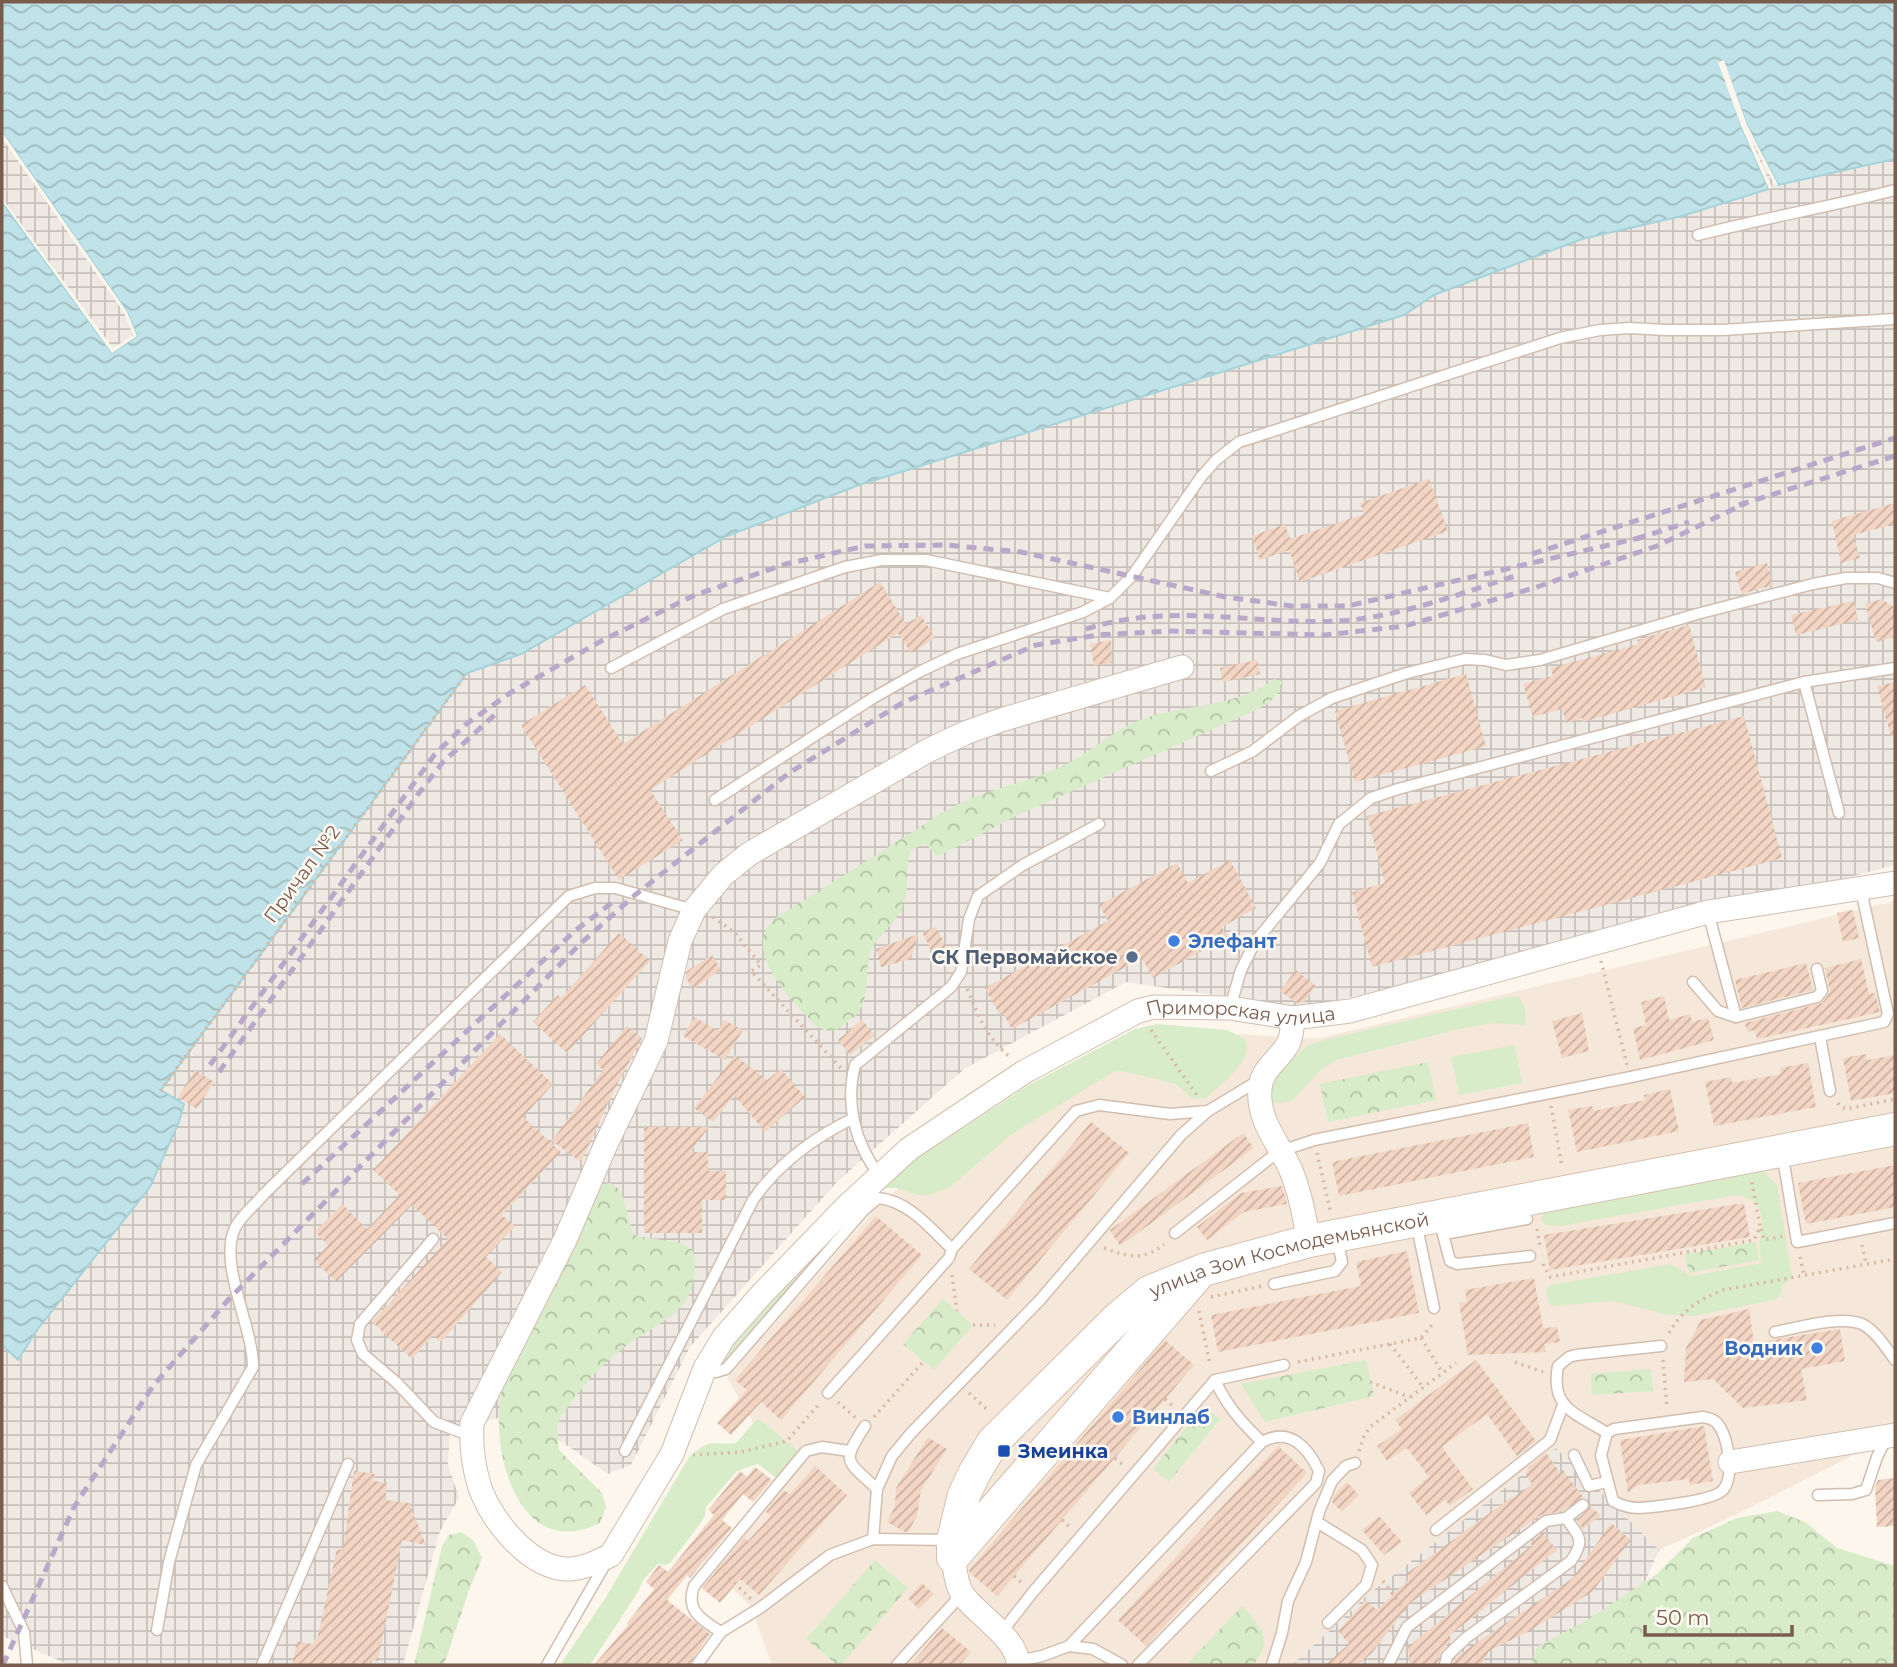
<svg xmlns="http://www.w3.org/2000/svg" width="1897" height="1667" font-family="Montserrat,sans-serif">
	<defs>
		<pattern id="industrial-grid" width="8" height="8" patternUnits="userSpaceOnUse" patternTransform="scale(1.75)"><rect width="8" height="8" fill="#efe9e4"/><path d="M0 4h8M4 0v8" fill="none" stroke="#c7c0bb"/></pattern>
		<pattern id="forest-crowns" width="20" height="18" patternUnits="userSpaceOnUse" patternTransform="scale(1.75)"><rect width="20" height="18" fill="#d8ecc9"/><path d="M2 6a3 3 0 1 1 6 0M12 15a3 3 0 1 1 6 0" fill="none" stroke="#b4c2a5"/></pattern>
		<pattern id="water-waves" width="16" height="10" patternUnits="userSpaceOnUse" patternTransform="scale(1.75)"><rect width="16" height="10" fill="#bfe3e8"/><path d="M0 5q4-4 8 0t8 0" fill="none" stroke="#a0bbbe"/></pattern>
		<pattern id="building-hatch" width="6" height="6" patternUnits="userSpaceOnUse" patternTransform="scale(1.75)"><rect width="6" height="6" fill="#f3d5c3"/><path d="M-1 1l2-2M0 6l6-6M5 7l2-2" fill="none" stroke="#cab0a1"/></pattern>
	</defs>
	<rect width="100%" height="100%" fill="#fdf6ec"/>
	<polygon fill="#f5e8da" points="1895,901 1895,1434 1735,1515 1659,1550 1556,1448 1369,1594 1292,1665 1024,1665 1009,1653 1012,1665 772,1665 751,1607 714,1570 788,1481 727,1378 886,1197 1144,1028 1316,1039"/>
	<g fill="url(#industrial-grid)">
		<polygon points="1718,62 1778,185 1895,159 1895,865 1692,919 1302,1008 1126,982 964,1069 837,1182 690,1347 631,1465 608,1474 520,1413 450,1429 448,1464 459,1498 440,1531 403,1665 70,1665 2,1636 2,1345 18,1360 37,1330 150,1187 179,1122 184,1105 160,1091 467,673 521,654 727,536 859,485 1404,315 1434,295 1582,239 1682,216 1768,189"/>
		<polygon points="2,132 127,312 137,336 112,353 2,201"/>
		<polygon points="1556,1448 1659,1550 1632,1611 1527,1665 1292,1665 1369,1594"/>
	</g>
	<g fill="#d8ecc9">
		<path d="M1512 996 1519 997C1525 1005 1527 1016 1525 1025L1492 1023 1459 1029 1336 1060 1321 1070 1292 1101 1280 1103 1273 1102 1270 1096 1269 1081 1307 1046 1320 1041Z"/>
		<path d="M1157 1024 1227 1030 1245 1039C1256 1059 1220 1085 1206 1098L1193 1099 1176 1084 1122 1071 1113 1072 1012 1134 949 1188 929 1195H918L896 1188H886L872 1198 725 1361H721L736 1336 881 1182 1027 1086 1135 1029Z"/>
		<polygon points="1515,1045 1522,1083 1459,1095 1451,1057"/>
		<path d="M1749 1171 1764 1172 1777 1185 1792 1276 1789 1281 1783 1285 1780 1296 1773 1300 1693 1316 1667 1315 1614 1301 1552 1306 1548 1302 1546 1290 1550 1285 1671 1264 1691 1276 1762 1263C1761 1255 1758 1247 1760 1240 1764 1216 1763 1201 1737 1195L1560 1226 1545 1225 1542 1221 1543 1211Z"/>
		<path d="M756 1420H760L797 1450 796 1455 776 1478 758 1464 737 1471 706 1507 705 1516 700 1524 671 1562 666 1565 658 1564 643 1580 638 1592 590 1665H560L606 1597 689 1457C713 1436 710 1446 736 1443Z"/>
	</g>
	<g fill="url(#forest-crowns)">
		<path d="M1274 679 1283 682C1279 698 1268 703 1254 711L1018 815 937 857 925 843 911 850C904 867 910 886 904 903 898 923 876 936 871 951 864 971 871 997 857 1014 854 1018 849 1020 845 1024 835 1032 827 1033 816 1026 793 1001 739 952 775 918 817 892 859 866 901 839 922 827 943 810 965 801 998 787 1034 781 1065 765 1089 753 1109 734 1133 723 1179 702 1230 711 1274 679Z"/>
		<polygon points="1428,1062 1436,1100 1328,1122 1320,1084"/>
		<path d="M611 1183C630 1193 624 1221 636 1236L681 1243 693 1250C702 1303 675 1314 637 1338 626 1345 616 1354 607 1362 589 1377 574 1398 561 1417L557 1426 559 1450 602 1493 606 1507 600 1523C520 1563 490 1454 501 1395 504 1379 517 1362 524 1347 544 1309 564 1271 580 1232 587 1216 592 1196 604 1184Z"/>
		<polygon points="1756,1242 1759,1260 1689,1273 1685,1254"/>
		<polygon points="943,1299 973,1325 934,1370 903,1344"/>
		<polygon points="1366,1360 1374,1396 1265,1422 1241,1384"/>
		<polygon points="1651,1369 1653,1391 1592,1395 1591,1374"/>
		<polygon points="1203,1406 1220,1419 1169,1482 1153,1469"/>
		<polygon points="1777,1511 1805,1522 1837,1548 1895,1566 1895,1665 1530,1665 1538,1646 1584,1622 1657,1574 1693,1538 1737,1518"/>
		<polygon points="461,1532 473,1540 482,1558 468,1593 444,1665 414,1665 442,1546 449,1535"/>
		<polygon points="875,1560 908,1588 841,1665 837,1665 806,1639"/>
		<path d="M1242 1606C1261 1627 1274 1640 1253 1665H1190L1188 1663Z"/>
	</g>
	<polygon fill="url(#water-waves)" stroke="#a5d3da" stroke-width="2" points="2,2 1895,2 1895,159 1778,185 1747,125 1723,60 1742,128 1769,189 1682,216 1582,239 1434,295 1404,315 859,485 727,536 521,654 467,673 161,1090 184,1104 179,1122 150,1187 37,1330 18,1360 2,1345 2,202 112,353 137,336 127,312 2,132"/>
	<g fill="#fdf6ec">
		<polygon points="1724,60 1747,125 1778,185 1775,186 1748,133 1772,188 1769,189 1742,128 1718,62"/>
		<polygon points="2,132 127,312 137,336 112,353 2,201 2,198 113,348 133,335 124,313 2,138"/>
	</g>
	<g fill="url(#building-hatch)">
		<polygon points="1429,479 1448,531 1300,582 1289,550 1260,560 1252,536 1285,524 1290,539 1364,514 1360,503"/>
		<polygon points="1895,503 1895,524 1853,535 1860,558 1841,563 1832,521"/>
		<polygon points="1767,563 1773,585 1742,594 1735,572"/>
		<polygon points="880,582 906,624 921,615 935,638 911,653 898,633 650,790 683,840 619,880 521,725 585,685 623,744"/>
		<polygon points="1882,599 1895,608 1895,637 1876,642 1865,604"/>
		<polygon points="1854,601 1858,620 1796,635 1791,615"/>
		<polygon points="1689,625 1706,687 1583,722 1582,718 1566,723 1562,709 1533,717 1523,684 1553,676 1551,668 1639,644 1637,640"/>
		<polygon points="1111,640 1112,663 1094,666 1090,644"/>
		<polygon points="1257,660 1260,674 1223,682 1220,668"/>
		<polygon points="1466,674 1486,746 1355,782 1335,711"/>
		<polygon points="1895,682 1895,735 1891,736 1877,686"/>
		<polygon points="1744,716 1782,858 1372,967 1352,892 1385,883 1367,816"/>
		<polygon points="1230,860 1256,908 1222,927 1227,937 1153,978 1142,958 1012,1029 1002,1012 999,1014 985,988 1108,921 1099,905 1177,863 1188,883"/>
		<polygon points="1853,910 1859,938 1843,942 1837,913"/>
		<polygon points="936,927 950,954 937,961 922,932"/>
		<polygon points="619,933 650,961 567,1053 533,1022 558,995 561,998"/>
		<polygon points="918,934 911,959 881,967 876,949"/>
		<polygon points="712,955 721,970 693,989 686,978 687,971"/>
		<polygon points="1861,959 1869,994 1875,993 1880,1012 1757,1039 1755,1030 1747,1032 1745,1023 1822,1003 1830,992 1825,968"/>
		<polygon points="1806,963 1813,990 1742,1008 1735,980"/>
		<polygon points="1296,970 1316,986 1303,1003 1297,1003 1280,991"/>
		<polygon points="1664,996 1669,1020 1690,1014 1692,1022 1708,1018 1714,1040 1640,1060 1633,1028 1646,1025 1641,1002"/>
		<polygon points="1582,1013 1589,1051 1562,1058 1552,1021"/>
		<polygon points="694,1017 718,1031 724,1020 743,1030 725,1060 683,1036"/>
		<polygon points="862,1020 875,1035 850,1055 838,1040"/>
		<polygon points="627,1026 642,1038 613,1092 581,1162 552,1141 603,1070 596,1064"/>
		<polygon points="500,1034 553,1084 523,1117 561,1152 502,1215 515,1226 486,1257 502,1272 441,1342 433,1335 412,1359 372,1322 448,1239 412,1205 336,1282 314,1260 328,1245 315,1232 342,1204 367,1229 400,1195 373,1170"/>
		<polygon points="1866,1054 1867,1060 1895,1055 1895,1093 1851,1101 1843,1058"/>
		<polygon points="735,1055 767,1080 781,1069 805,1097 765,1132 734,1095 713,1122 694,1108"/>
		<polygon points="1808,1063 1816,1107 1714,1126 1705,1082 1731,1077 1732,1083 1781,1074 1780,1068"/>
		<polygon points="195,1070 214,1082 197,1109 178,1097"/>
		<polygon points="1670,1089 1679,1131 1577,1152 1568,1110 1592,1106 1594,1111 1645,1100 1644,1095"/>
		<polygon points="1091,1122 1129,1153 1007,1300 969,1269"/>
		<polygon points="1528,1123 1534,1157 1339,1196 1332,1162"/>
		<polygon points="644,1127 709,1127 690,1152 708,1152 708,1171 726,1171 726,1200 702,1200 702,1233 644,1233"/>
		<polygon points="1243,1133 1254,1148 1120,1246 1110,1230"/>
		<polygon points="1895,1165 1895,1207 1806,1224 1798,1183"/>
		<polygon points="1282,1186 1287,1204 1244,1212 1207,1240 1197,1227 1241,1193"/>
		<polygon points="1744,1203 1750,1237 1550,1270 1544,1235"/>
		<polygon points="876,1216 922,1255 781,1420 761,1402 731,1435 717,1423 747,1390 735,1380"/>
		<polygon points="1407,1251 1419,1313 1218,1352 1211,1315 1361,1286 1356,1262"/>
		<polygon points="1534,1278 1543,1328 1557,1327 1560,1342 1544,1344 1546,1352 1468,1355 1459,1303 1467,1302 1465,1290"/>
		<polygon points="1749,1309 1754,1343 1840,1329 1845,1361 1801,1369 1807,1400 1743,1408 1713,1379 1684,1382 1686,1348 1701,1320"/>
		<polygon points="1165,1340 1194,1365 997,1596 970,1573 969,1570"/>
		<polygon points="1476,1360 1536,1441 1517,1456 1487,1414 1442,1447 1473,1489 1450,1506 1445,1500 1426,1515 1409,1493 1429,1477 1407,1448 1387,1461 1377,1446 1402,1429 1395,1420"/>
		<polygon points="1704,1426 1713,1481 1690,1485 1689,1479 1638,1485 1628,1493 1620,1440"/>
		<polygon points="928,1437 947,1449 921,1490 917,1516 908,1532 905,1532 887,1522 895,1506 896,1488"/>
		<polygon points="1278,1446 1307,1473 1146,1646 1118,1620"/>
		<polygon points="1546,1453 1562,1475 1562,1469 1583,1497 1563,1511 1541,1515 1410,1603 1372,1653 1357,1665 1325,1665 1349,1644 1338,1631 1366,1600 1377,1610 1410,1578 1406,1574 1512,1497 1513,1498 1532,1484 1525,1474 1528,1471 1527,1468"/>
		<polygon points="815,1466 847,1495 759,1595 740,1579 720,1603 702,1588 744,1538 748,1541 771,1516 766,1512 784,1490 790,1494"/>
		<polygon points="755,1467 772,1480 753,1502 743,1494 722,1520 732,1528 690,1578 687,1575 667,1600 710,1634 689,1665 594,1665 628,1625 627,1623 654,1589 646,1582 659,1565 668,1572 714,1515 708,1510 740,1471 747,1477"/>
		<polygon points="354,1471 375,1474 374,1481 387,1483 385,1500 409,1503 426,1545 402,1540 378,1661 371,1660 370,1665 292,1665 297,1641 313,1644 315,1639 317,1640 337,1549 343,1550"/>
		<polygon points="1895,1478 1895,1526 1877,1527 1875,1487 1878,1480"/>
		<polygon points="1347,1482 1359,1495 1342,1512 1332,1502 1335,1494"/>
		<polygon points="1590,1507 1601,1515 1583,1529 1577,1520"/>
		<polygon points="1379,1516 1402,1542 1384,1555 1362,1530"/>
		<polygon points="1611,1523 1631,1540 1592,1592 1531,1630 1489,1651 1481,1665 1453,1665 1454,1660 1463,1652 1573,1578"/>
		<polygon points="1543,1533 1557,1550 1449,1636 1452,1640 1441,1651 1437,1665 1410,1665 1408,1647 1532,1545 1530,1543"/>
		<polygon points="922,1583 934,1594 919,1609 908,1598"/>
		<polygon points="942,1628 971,1652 960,1665 910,1665"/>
	</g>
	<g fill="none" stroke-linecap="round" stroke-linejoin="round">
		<g stroke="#d1beb0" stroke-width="13">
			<g id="service">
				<path d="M1698 235C1763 218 1830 207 1895 190"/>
				<polyline points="611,668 723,609 845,567 882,560 926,560 1110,598"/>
				<polyline points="1211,771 1253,751 1299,716 1332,698 1407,673 1465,659 1485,660 1506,665 1540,660 1697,614 1813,584 1846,578 1878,578 1895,583"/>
				<polyline points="715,800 873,698 919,672 957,654 1083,612 1110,598 1132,576 1201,477 1216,460 1239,442 1560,338 1600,330 1630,328 1665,330 1723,330 1895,319"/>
				<polyline points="1839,813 1804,682 1895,668"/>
				<polyline points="1708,912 1736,1017"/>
				<polyline points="1693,982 1718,1011 1736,1017 1817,997 1822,991 1817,969"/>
				<polyline points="1230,1008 1241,970 1255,942 1320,863 1339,824 1371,798 1398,789 1804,682"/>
				<polyline points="1820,1037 1830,1091"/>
				<polyline points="1782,1152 1797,1242 1895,1223"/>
				<path d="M879 1175C855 1143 845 1104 855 1065L951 987 961 972 969 919 978 896 1023 865 1099 824"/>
				<polyline points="1439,1219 1450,1261 1457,1264 1530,1256"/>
				<polyline points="1416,1222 1434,1308"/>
				<polyline points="1175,1233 1278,1152 1314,1140 1631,1077 1884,1022 1888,1014 1861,890"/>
				<polyline points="1444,1234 1527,1219"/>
				<polyline points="433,1239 360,1324 357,1340 363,1354 397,1383 434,1422 471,1436"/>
				<polyline points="1274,1284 1335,1271 1342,1262 1337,1239"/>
				<path d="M1775 1332C1797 1328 1841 1315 1862 1324 1875 1330 1887 1349 1895 1360"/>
				<path d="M705 1368 716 1372 726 1369 864 1210 878 1198C909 1201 930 1228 952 1249"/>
				<path d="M1215 1380C1226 1405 1242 1423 1262 1442"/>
				<polyline points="828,1393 949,1258 952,1249 1076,1111 1099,1105 1170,1114 1208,1111"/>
				<path d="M1703 1417C1709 1418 1713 1419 1717 1423 1728 1436 1735 1476 1723 1490 1713 1501 1655 1507 1639 1508 1629 1508 1622 1506 1613 1501L1601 1455 1607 1433 1614 1429Z"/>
				<path d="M865 1426C840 1464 847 1460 877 1489"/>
				<path d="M1607 1433C1576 1413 1550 1409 1558 1366L1569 1357 1576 1355 1661 1346"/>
				<path d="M625 1451 753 1200C778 1164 813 1138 852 1119"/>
				<polyline points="1574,1455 1589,1486 1607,1482"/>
				<polyline points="1818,1495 1852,1494 1866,1490 1877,1457 1887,1437"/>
				<polyline points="1317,1522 1362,1550 1372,1565 1366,1585 1328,1623"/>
				<polyline points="1436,1530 1550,1440 1563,1405"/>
				<polyline points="873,1539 877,1489 892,1456 912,1432 1040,1300 1181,1135 1208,1111 1261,1079"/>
				<polyline points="2,1586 24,1632 27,1665"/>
				<path d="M157 1630 169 1562 196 1465 253 1367C253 1326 218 1264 235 1228 241 1216 255 1205 264 1194L569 896 595 888H615L694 910"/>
				<path d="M721 1632C702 1620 685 1611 694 1586L806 1451 822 1447 849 1451"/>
				<polyline points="1001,1633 1033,1592 1215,1380 1284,1365"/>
				<polyline points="1069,1646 1093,1649 1122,1665"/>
				<path d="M1018 1661 1042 1656 1069 1646 1262 1442C1289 1427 1307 1446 1319 1471L1316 1483 1138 1665"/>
				<polyline points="262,1665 348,1464"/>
				<polyline points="547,1665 607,1561"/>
				<polyline points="697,1665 721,1632 760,1608 830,1555 873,1539 950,1540"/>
				<polyline points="897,1665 962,1594"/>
				<polyline points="1272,1665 1282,1633 1288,1601 1306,1562 1319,1512 1332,1481 1346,1466 1355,1463"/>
				<polyline points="1388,1665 1407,1627 1546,1521 1566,1518 1583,1505"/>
				<path d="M1445 1665 1447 1656 1466 1638 1571 1561C1585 1540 1580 1538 1566 1518"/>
			</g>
		</g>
		<g stroke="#d1beb0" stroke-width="25">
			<g id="minor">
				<path id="s1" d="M1182 667 1001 720 965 733 929 750 749 854 723 875 694 910 680 941 656 1041 606 1144 565 1240 472 1423C471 1442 473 1463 478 1481 487 1516 527 1566 565 1569 581 1570 597 1562 611 1555L672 1454 705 1368 724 1337 761 1295 847 1206 909 1149 1024 1072 1138 1011 1154 1007 1230 1008 1293 1018 1350 1011 1708 912 1895 883"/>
				<path d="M1293 1018C1292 1027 1292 1037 1288 1044 1279 1060 1261 1069 1260 1089 1257 1119 1278 1143 1290 1168 1300 1191 1304 1216 1309 1241"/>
				<polyline points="1730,1462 1895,1435"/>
				<path d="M953 1557C955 1570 956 1585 963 1595 978 1616 1018 1638 1018 1665"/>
			</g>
		</g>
		<g stroke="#d6c0b0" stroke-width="34">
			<g id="secondary">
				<path id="s2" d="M953 1557V1540L964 1495 975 1472 993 1442 1118 1318 1149 1292 1203 1270 1309 1241 1895 1129"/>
				<polyline points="953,1557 1195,1278"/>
			</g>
		</g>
		<g stroke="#d9b8a5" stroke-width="3.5" stroke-dasharray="2 5" stroke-linecap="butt">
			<polyline points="713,917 734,932 761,965 751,971 841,1068"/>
			<polyline points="1601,961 1627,1065"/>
			<path d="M967 989C979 1017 986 1037 1011 1058"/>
			<polyline points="1151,1030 1199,1098"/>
			<polyline points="160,1091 467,673"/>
			<polyline points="1838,1103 1840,1106 1846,1109 1895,1099"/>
			<polyline points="1551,1106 1562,1167"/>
			<polyline points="1317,1153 1331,1214"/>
			<polyline points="1537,1229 1540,1246"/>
			<polyline points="1761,1229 1764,1240 1784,1236"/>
			<polyline points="1862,1245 1866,1264"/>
			<path d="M1104 1248C1127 1257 1145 1261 1164 1244"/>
			<polyline points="1800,1257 1804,1275"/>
			<polyline points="1543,1264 1550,1277 1754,1240 1760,1227 1752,1182"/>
			<polyline points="952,1275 957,1311"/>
			<polyline points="1211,1297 1262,1286"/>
			<polyline points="1199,1311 1210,1365"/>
			<polyline points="973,1325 995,1325"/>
			<path d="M1669 1333C1682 1310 1700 1299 1723 1290L1895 1259"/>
			<polyline points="1421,1338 1442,1372"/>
			<polyline points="1390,1344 1423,1387"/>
			<polyline points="1663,1360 1667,1408"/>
			<polyline points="1298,1362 1421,1338 1432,1325 1432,1321"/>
			<polyline points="1515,1362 1543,1372"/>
			<polyline points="1370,1382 1410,1397"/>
			<polyline points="969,1393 989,1411"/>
			<polyline points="1165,1399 1174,1407"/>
			<polyline points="838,1402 856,1418"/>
			<polyline points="874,1417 924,1361"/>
			<polyline points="1359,1451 1364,1436 1370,1427 1456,1363"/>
			<polyline points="693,1455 741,1452 787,1441 820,1403"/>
			<polyline points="1115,1458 1124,1466"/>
			<polyline points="1062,1520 1071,1528"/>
			<polyline points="724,1573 751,1599"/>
			<polyline points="1014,1576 1023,1584"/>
			<polyline points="1383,1581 1405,1611"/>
		</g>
		<use href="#service" stroke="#fff" stroke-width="10"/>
		<use href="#minor" stroke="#fff" stroke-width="23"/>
		<use href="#secondary" stroke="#fff" stroke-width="32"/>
		<g stroke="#b9a8c9" stroke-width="5" stroke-dasharray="10 7" stroke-linecap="butt">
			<polyline points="1739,505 1895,456"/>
			<polyline points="1636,539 1689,522"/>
			<polyline points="1532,554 1895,438"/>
			<path d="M1086 629C1177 600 1259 628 1351 620 1407 614 1462 593 1515 576"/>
			<polyline points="210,1065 435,754 465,725 510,693 603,640 695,595 786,564 865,546 946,545 1021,552 1226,597 1292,606 1348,606 1643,537"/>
			<polyline points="219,1072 419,793 443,762 499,711"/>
			<polyline points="302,1184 576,930 613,902"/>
			<polyline points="3,1665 74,1507 153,1386 229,1299 580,944 635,895 789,773 902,703 1036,645 1098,635 1169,631 1325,635 1405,626 1537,587 1657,546 1746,503"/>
		</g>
	</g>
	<g fill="#3f7fe0" stroke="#fffaf3" stroke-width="2.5">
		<circle cx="1174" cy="941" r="7"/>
		<circle cx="1817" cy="1348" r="7"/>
		<circle cx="1118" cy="1417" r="7"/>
	</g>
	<circle fill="#5c6f8a" stroke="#fffaf3" stroke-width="2.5" cx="1132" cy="957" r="7"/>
	<rect fill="#1a4fb4" stroke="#fffaf3" stroke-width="2.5" x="997" y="1444" width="14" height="14" rx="3.5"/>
	<g text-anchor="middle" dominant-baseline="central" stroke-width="5" stroke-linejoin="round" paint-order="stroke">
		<g font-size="19" fill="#7a5c4d" stroke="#fffaf3">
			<text transform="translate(302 874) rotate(-54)">Причал №2</text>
			<text stroke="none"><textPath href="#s1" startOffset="2233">Приморская улица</textPath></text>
			<text stroke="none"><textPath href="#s2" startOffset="486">улица Зои Космодемьянской</textPath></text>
		</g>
		<g font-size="19" font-weight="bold" fill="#366cbe" stroke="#fffaf3" text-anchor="start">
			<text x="1188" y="941">Элефант</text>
			<text x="1803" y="1348" text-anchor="end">Водник</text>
			<text x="1132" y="1417">Винлаб</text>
		</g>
		<g font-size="19" font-weight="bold" fill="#4e5e75" stroke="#fffaf3" text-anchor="end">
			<text x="1118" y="957">СК Первомайское</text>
		</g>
		<g font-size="19" font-weight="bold" fill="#164399" stroke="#fffaf3" text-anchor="start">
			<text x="1018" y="1451">Змеинка</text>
		</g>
	</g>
	<rect width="1897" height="1667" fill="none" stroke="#7a5c4d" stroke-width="7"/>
	<path d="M1645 1625v10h147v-10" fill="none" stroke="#7a5c4d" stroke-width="3.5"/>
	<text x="1656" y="1625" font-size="21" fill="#7a5c4d" stroke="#fffaf3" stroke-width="5" paint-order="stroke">50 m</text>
</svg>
